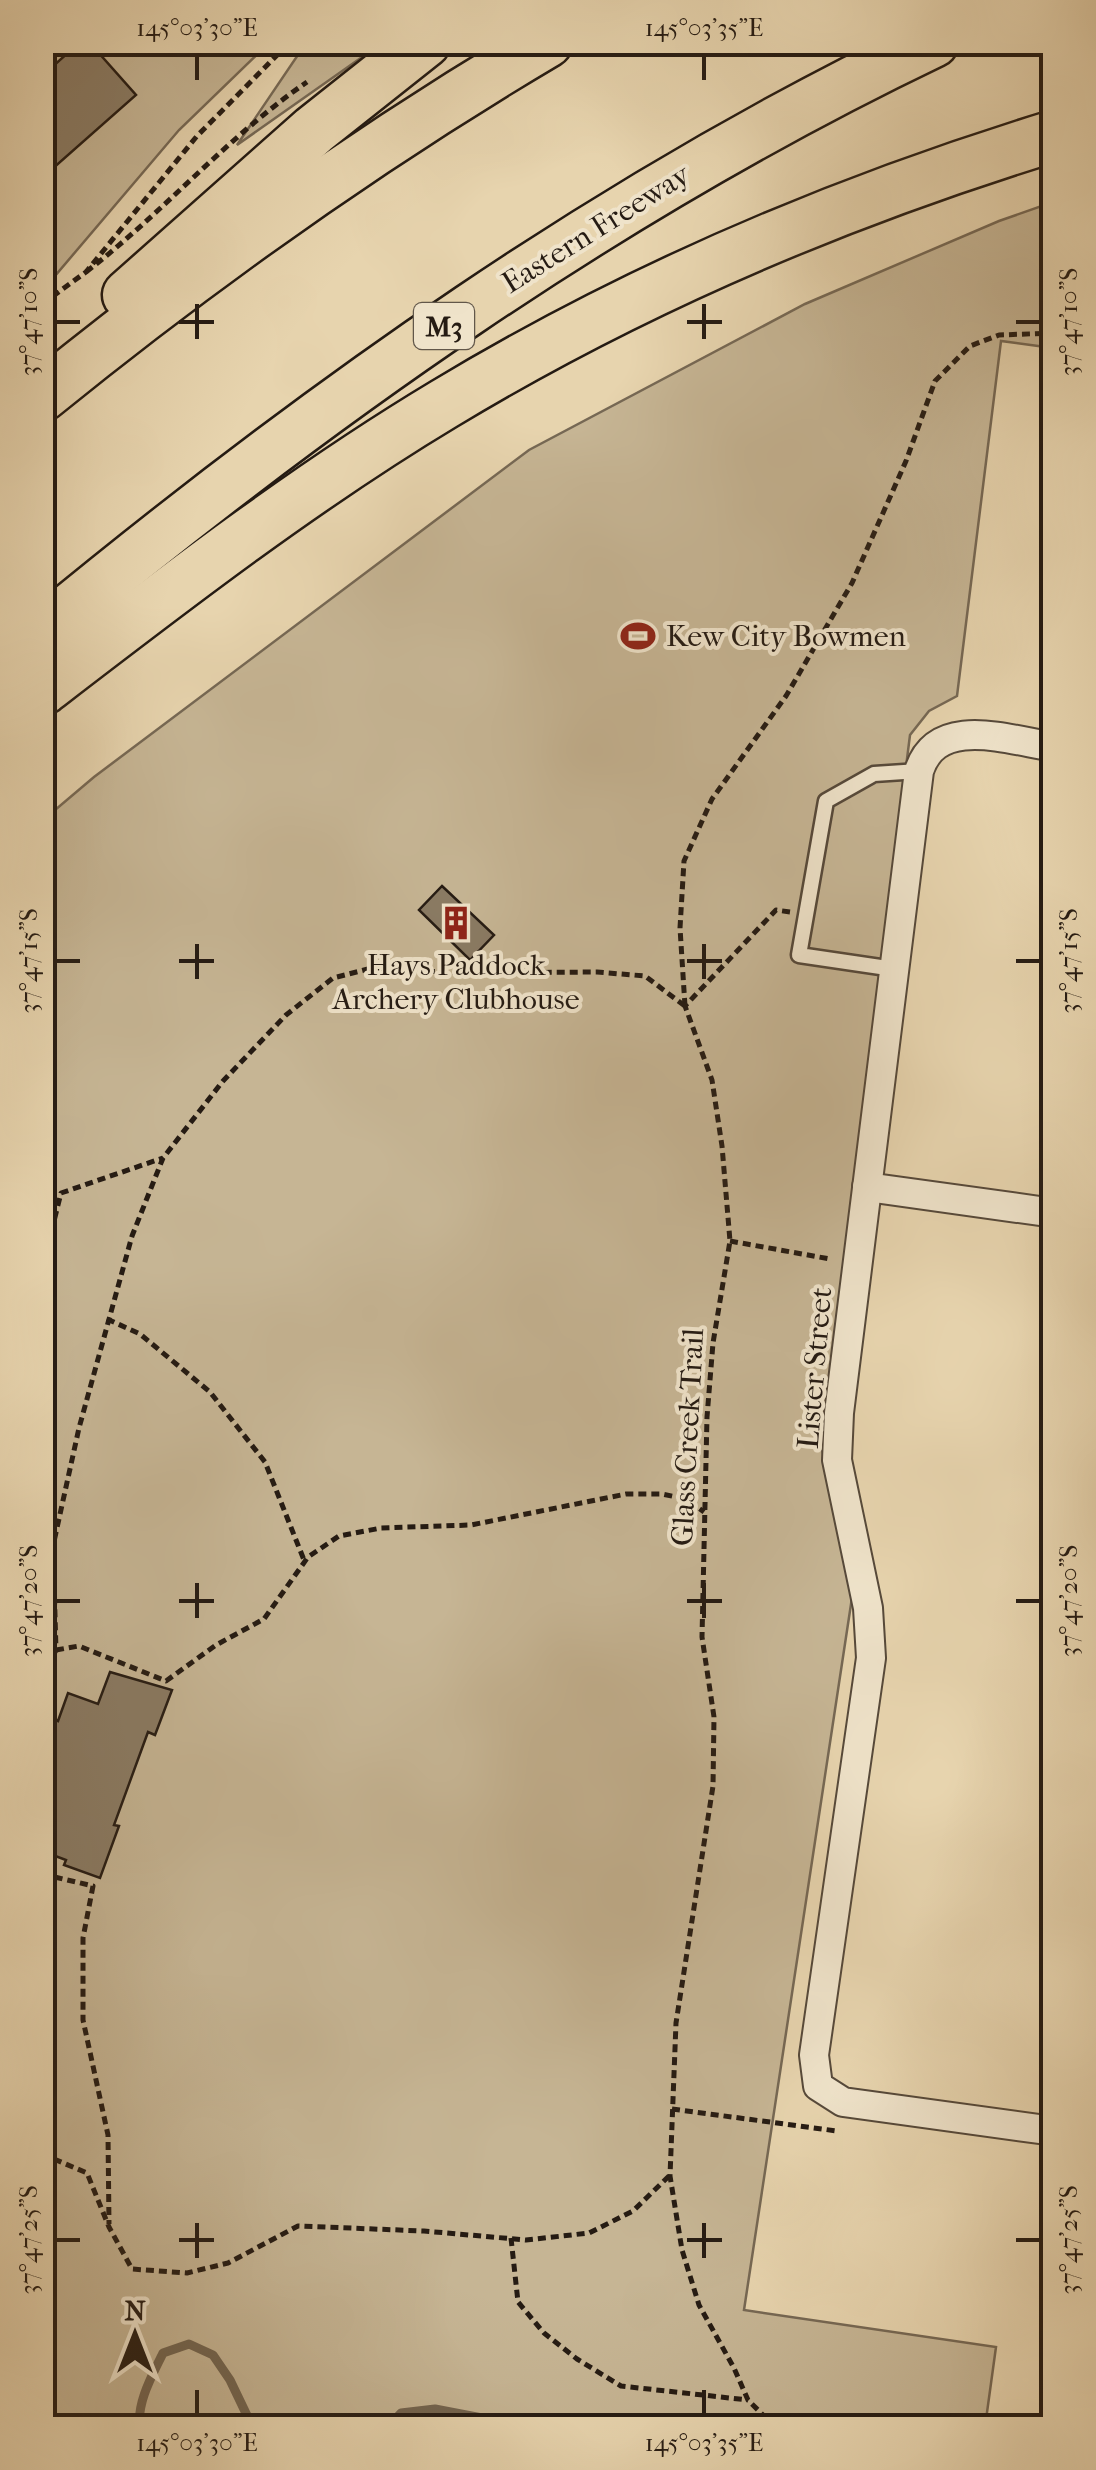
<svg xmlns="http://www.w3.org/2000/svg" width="1096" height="2470" font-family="'IM FELL French Canon',serif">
	<rect width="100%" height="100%" fill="#e7d4ae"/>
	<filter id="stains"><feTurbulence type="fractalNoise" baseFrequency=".002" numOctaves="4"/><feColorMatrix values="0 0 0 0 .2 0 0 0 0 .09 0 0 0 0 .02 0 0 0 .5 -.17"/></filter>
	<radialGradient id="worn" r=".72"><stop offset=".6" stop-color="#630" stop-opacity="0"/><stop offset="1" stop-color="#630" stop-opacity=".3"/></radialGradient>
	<g fill="#c6b594" stroke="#766854" stroke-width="2.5">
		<polygon points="43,43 269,43 179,130 43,290"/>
		<polygon points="306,43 382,43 237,145"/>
		<polygon points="1053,202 1053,348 1001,341 957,696 929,711 910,735 821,1444 853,1591 744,2310 996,2347 985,2427 43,2427 42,821 94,777 529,450 805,304 999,221"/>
	</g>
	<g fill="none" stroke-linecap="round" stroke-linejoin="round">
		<g stroke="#726450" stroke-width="9">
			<path d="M140 2428C136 2403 153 2374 163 2353L189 2344 213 2355 230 2380 253 2428"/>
			<polyline points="387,2428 401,2413 435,2409 535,2428"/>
		</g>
	</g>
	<g fill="#8a7b64" stroke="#251b13" stroke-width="2.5">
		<polygon points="80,42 89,42 136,95 42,178 42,76"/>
		<polygon points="442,886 494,935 470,960 419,910"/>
		<polygon points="110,1672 172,1690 155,1735 148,1732 114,1825 119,1826 100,1878 64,1865 66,1860 42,1851 53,1817 42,1813 42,1746 53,1719 58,1721 68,1693 98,1704"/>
	</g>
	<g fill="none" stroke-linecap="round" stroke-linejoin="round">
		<g stroke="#56493a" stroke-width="19">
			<polyline id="lane" points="894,969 799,955 826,801 874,774 919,771"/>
		</g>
		<g stroke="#56493a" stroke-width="32">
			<g id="street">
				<path d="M1054 747C1008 740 937 714 919 771L839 1413 837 1460 868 1608 871 1658 814 2055 818 2086 843 2102 1054 2131"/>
				<polyline points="867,1187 1054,1213"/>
			</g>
		</g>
		<g stroke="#251b13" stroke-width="55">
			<g id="highway">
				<polyline points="128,295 314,130 425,42"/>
				<path d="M42 396C201 267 371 146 547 42"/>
				<path d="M42 632C318 404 609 197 933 42"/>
				<path d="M42 690C172 590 304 488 444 404 636 288 839 202 1054 136"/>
			</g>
		</g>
		<g stroke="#251b13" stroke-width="5" stroke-dasharray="8 5" stroke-linecap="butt">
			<polyline points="42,55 62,42"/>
			<path d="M86 272C163 213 227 137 307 82"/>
			<polyline points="42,304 86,272 197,136 290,42"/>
			<polyline points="685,1006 680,928 684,861 712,799 786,696 852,583 906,461 935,381 970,346 999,335 1054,333"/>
			<polyline points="730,1241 830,1259"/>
			<polyline points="42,1269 61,1193 163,1158"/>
			<polyline points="107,1319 140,1334 210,1392 265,1462 304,1560"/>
			<polyline points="42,1536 53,1546"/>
			<polyline points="56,1650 79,1646 166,1681 216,1645 264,1619 308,1557 339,1536 381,1528 471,1525 626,1494 662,1494 686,1499 704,1512"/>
			<polyline points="42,1679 56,1650 53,1546 79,1428 132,1236 163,1158 223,1081 286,1015 333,978 372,968 460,973 597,972 645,976 685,1006"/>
			<polyline points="42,1874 93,1886 83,1938 83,2020 108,2135 109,2224"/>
			<polyline points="672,2109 837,2131"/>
			<polyline points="42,2154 87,2173 109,2227 132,2269 187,2273 228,2263 298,2226 424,2231 526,2240 589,2233 633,2211 669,2176"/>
			<polyline points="511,2238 518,2302 544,2333 577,2359 621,2386 748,2400"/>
			<polyline points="776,2428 748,2400 734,2368 699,2305 682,2250 670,2176 676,2023 713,1786 714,1717 702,1637 707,1417 713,1343 730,1241 722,1146 712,1080 685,1006 776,910 790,912"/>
		</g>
		<use href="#lane" stroke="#efe3ca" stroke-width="14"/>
		<use href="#street" stroke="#efe3ca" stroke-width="28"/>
		<use href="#highway" stroke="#e7d4ae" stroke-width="50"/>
	</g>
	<path fill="none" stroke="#251b13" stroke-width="4" d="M197 55V80M704 55V80M197 304V339M704 304V339M55 322H80M179 322H214M687 322H722M1016 322H1041M197 944V979M704 944V979M55 961H80M179 961H214M687 961H722M1016 961H1041M197 1583V1618M704 1583V1618M55 1601H80M179 1601H214M687 1601H722M1016 1601H1041M197 2223V2258M704 2223V2258M55 2240H80M179 2240H214M687 2240H722M1016 2240H1041M197 2390V2415M704 2390V2415"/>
	<defs>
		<g id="stadium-bare" transform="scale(2.7)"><path d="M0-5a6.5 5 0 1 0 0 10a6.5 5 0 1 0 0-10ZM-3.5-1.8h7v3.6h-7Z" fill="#8f2418" stroke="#efe3ca" stroke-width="2.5" paint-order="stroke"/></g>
		<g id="building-bare" transform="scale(2.7)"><path d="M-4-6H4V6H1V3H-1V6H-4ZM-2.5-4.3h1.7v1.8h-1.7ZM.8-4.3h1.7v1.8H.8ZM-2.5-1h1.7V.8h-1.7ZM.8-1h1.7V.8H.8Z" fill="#8f2418" stroke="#efe3ca" stroke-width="2.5" paint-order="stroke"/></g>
	</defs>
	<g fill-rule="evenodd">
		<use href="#stadium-bare" x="638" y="636"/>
		<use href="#building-bare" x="456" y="923"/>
	</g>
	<g text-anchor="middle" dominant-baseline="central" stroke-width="8" stroke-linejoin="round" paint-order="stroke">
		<rect fill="#efe3ca" stroke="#62574a" stroke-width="2.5" x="414" y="303" width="60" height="46" rx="8"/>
		<g font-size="28" font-weight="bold" fill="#251b13">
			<text x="444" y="326">M3</text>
		</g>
		<g font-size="30" fill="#251b13" stroke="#efe3ca">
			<text transform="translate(596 229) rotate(-32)">Eastern Freeway</text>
			<text transform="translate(815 1368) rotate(-85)">Lister Street</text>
			<text transform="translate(688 1437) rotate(-87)">Glass Creek Trail</text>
		</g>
		<g font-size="30" fill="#251b13" stroke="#efe3ca" text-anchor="start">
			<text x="666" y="636">Kew City Bowmen</text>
			<text x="456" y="965" text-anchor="middle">Hays Paddock<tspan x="456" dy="34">Archery Clubhouse</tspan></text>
		</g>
	</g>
	<rect width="1096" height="2470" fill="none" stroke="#e7d4ae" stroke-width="110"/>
	<g transform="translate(135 2335)" stroke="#efe3ca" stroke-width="8" paint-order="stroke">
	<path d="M0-8L18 38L0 25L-18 38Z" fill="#251b13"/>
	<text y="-15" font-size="28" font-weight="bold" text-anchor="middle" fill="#251b13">N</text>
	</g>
	<rect x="55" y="55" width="986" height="2360" fill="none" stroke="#251b13" stroke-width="4"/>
	<g font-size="25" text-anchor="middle" fill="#251b13">
		<text x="197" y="36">145°03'30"E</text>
		<text x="704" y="36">145°03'35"E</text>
		<text transform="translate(28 322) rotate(-90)" y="9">37°47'10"S</text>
		<text transform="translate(1068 322) rotate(-90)" y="9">37°47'10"S</text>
		<text transform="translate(28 961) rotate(-90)" y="9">37°47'15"S</text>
		<text transform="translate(1068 961) rotate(-90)" y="9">37°47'15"S</text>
		<text transform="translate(28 1601) rotate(-90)" y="9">37°47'20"S</text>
		<text transform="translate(1068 1601) rotate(-90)" y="9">37°47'20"S</text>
		<text transform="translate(28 2240) rotate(-90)" y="9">37°47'25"S</text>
		<text transform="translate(1068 2240) rotate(-90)" y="9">37°47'25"S</text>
		<text x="197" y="2451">145°03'30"E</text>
		<text x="704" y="2451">145°03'35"E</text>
	</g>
	<rect width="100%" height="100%" filter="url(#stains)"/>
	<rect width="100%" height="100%" fill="url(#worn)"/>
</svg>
